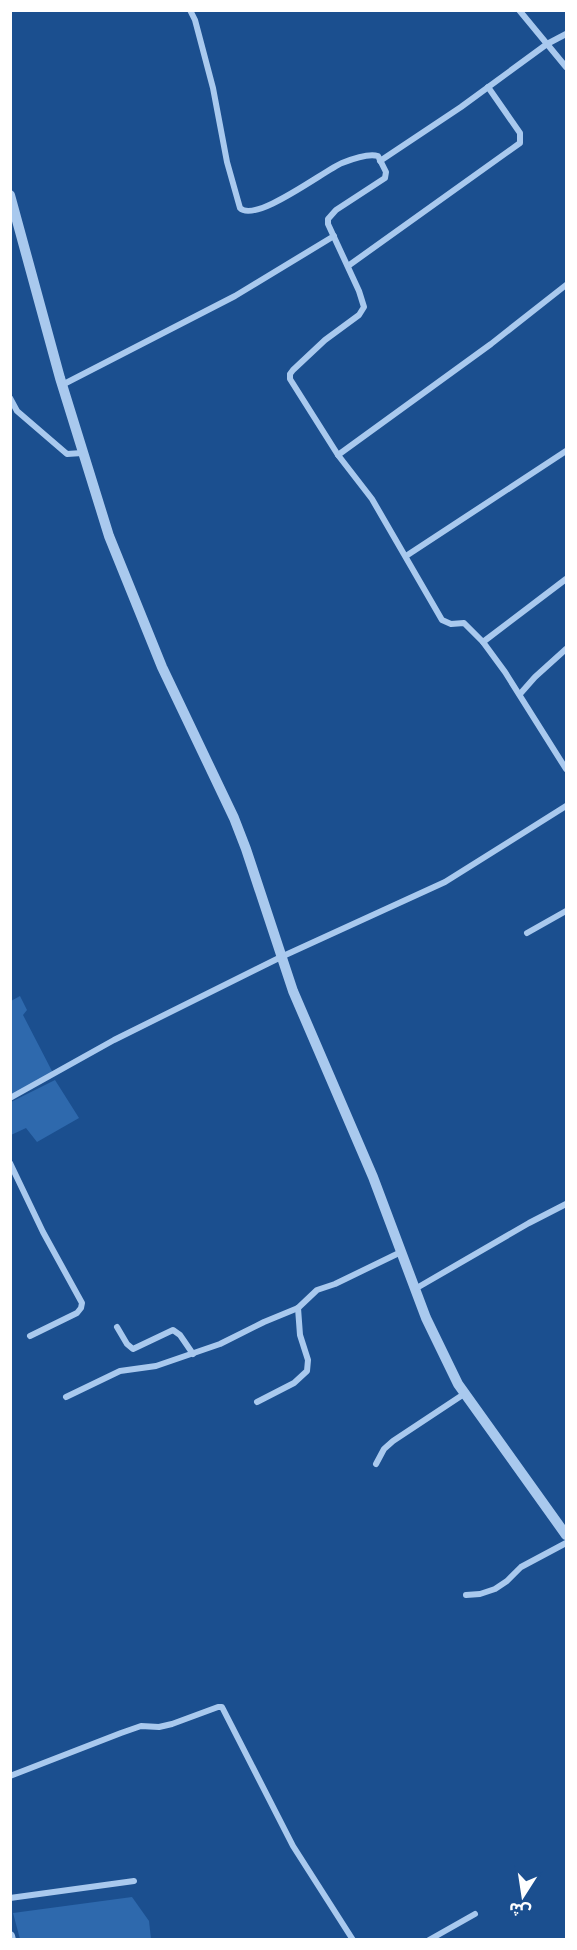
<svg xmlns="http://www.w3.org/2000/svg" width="577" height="1950" font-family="Ubuntu,'Noto Sans Arabic',sans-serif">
	<rect width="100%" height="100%" fill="#1b4f8f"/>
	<g fill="#2e69ad">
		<polygon points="20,996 27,1010 23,1015 53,1073 11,1095 11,1001"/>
		<polygon points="55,1080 79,1118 37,1142 26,1128 11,1135 11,1102"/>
		<polygon points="132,1897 149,1921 151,1939 20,1939 13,1913"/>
	</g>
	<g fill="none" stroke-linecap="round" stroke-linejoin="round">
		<g stroke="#a9c9ee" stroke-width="6">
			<path d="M190 10 195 20 213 88 227 162 240 208C255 224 325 170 342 163 352 159 368 153 378 156L386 172 385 178 336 210 328 219V224L359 291 364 307 359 315 325 340 293 370 290 374V379L338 455 372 499 442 620 451 624 464 623 483 642 505 672 566 769"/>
			<polyline points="519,10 566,67"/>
			<polyline points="380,161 461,107 547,44 566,34"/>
			<polyline points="348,266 520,143 520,133 488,87"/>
			<polyline points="62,385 235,296 334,236"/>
			<polyline points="10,398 17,411 67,454 82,453"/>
			<polyline points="338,455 491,344 566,285"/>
			<polyline points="406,556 566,451"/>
			<polyline points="483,642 566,579"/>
			<polyline points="520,694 535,677 566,649"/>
			<polyline points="527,933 566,911"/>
			<polyline points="10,1098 114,1040 281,957 445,882 566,806"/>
			<polyline points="10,1163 43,1232 82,1303 81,1308 77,1313 30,1336"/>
			<polyline points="415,1289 529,1223 566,1204"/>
			<polyline points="117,1327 127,1344 133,1349 173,1330 180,1335 193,1354"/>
			<polyline points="66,1397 120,1371 156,1366 220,1344 264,1322 298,1308 317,1290 335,1284 401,1252"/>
			<polyline points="257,1402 294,1383 307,1371 308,1360 300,1335 298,1308"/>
			<polyline points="376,1464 384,1449 393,1441 464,1394"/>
			<polyline points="466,1595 480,1594 495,1589 507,1581 521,1567 566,1543"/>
			<polyline points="10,1776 121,1733 141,1726 159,1727 172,1724 218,1707 222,1707 293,1846 353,1940"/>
			<polyline points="10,1898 134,1881"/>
			<polyline points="429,1940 475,1914"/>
		</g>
		<g stroke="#a9c9ee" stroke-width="10">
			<polyline points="10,195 60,378 109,536 162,667 234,818 246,849 293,991 373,1177 426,1318 458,1384 566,1535"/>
			<polyline points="10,1936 11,1940"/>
		</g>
	</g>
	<rect width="577" height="1950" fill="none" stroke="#ffffff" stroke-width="24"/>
	<g transform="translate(523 1896) rotate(192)" stroke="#1b4f8f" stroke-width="4.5" paint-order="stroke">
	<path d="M0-4.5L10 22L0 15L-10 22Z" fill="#ffffff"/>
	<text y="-9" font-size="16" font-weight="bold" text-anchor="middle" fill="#ffffff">ش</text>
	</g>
</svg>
